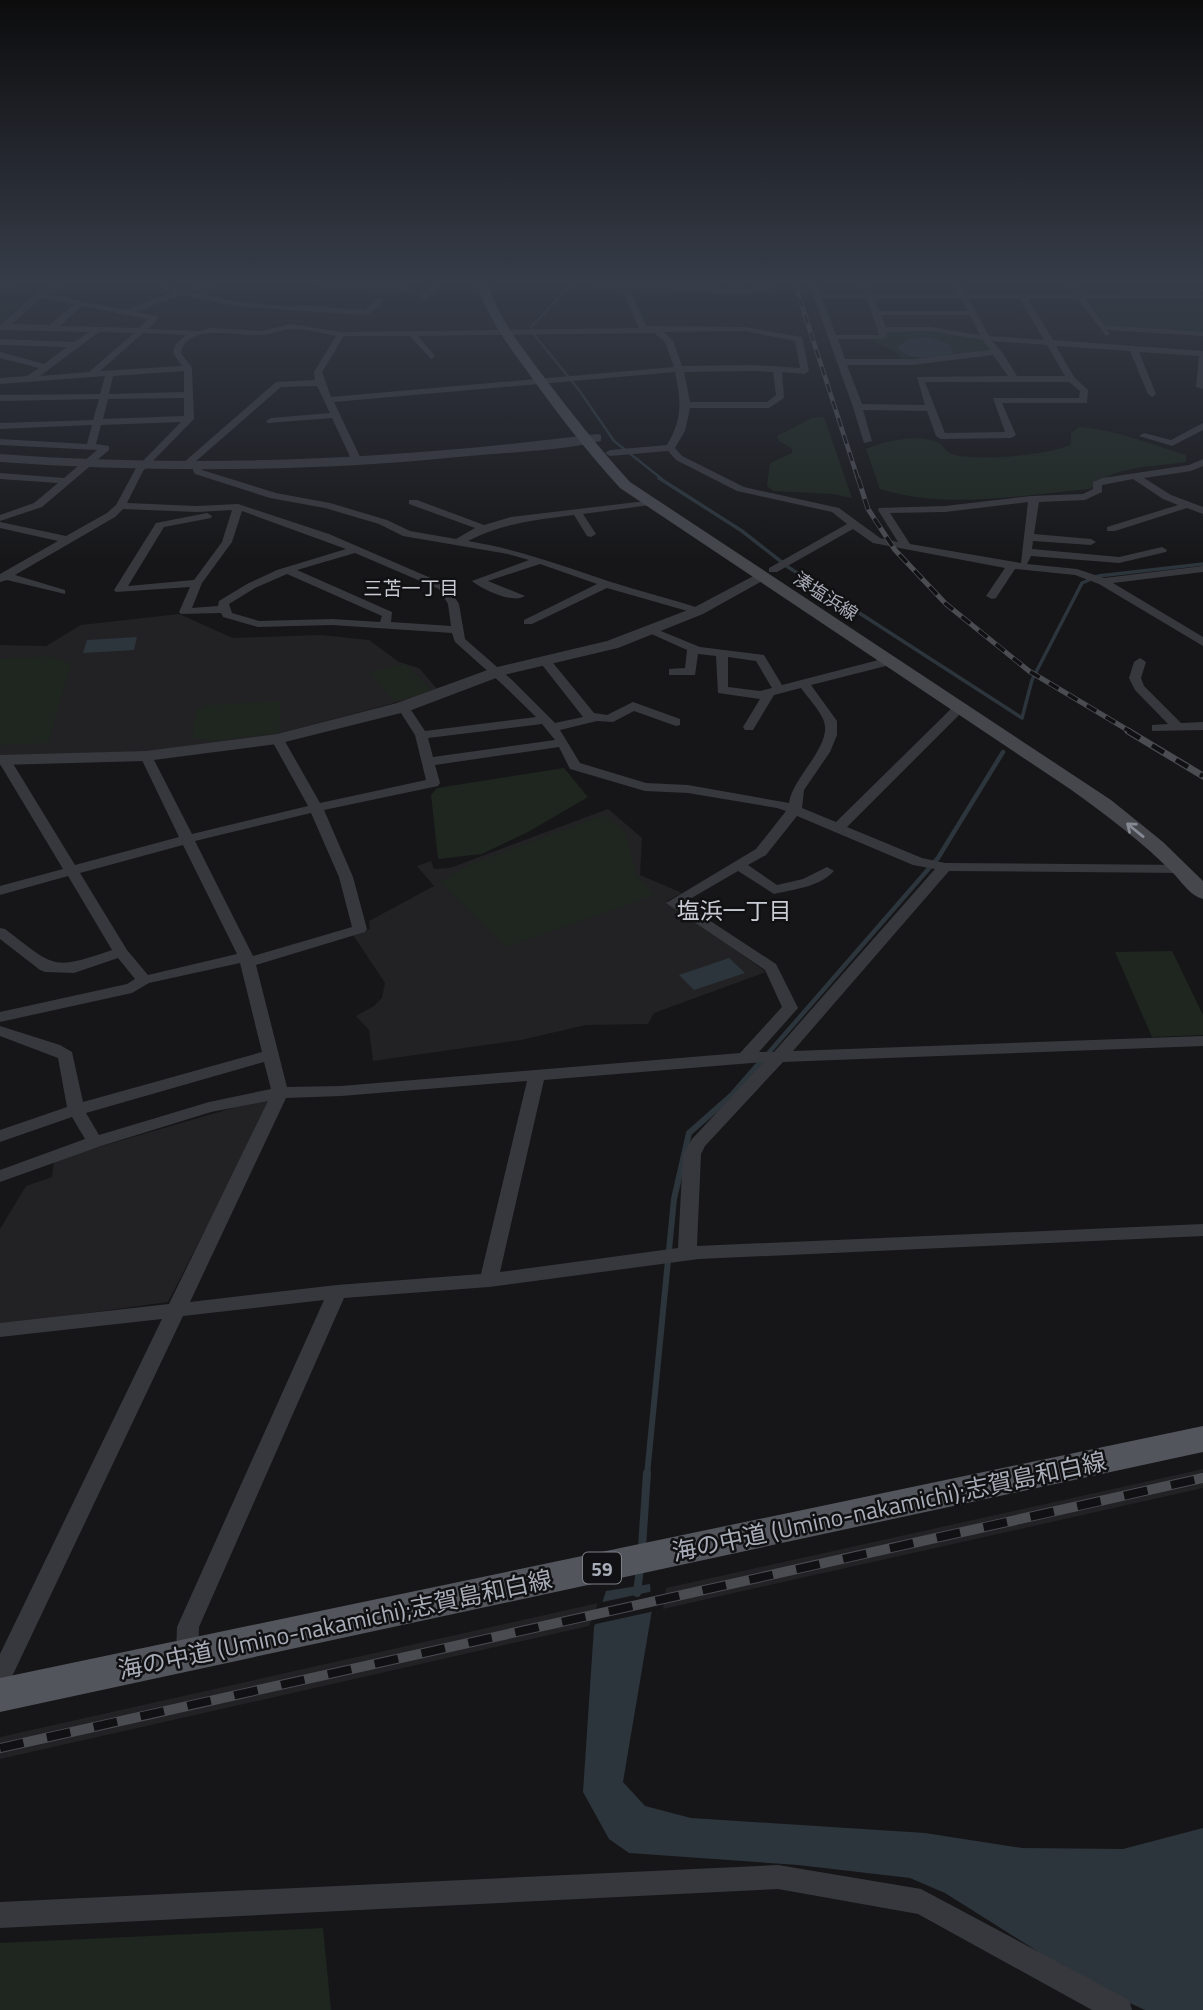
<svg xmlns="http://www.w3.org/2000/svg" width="1203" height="2010" font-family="'Titillium Web','Noto Sans JP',sans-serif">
	<rect width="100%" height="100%" fill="#161618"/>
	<g fill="#222225">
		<polygon points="179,614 233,638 321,635 369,640 399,662 419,668 437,689 436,692 277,734 141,752 0,756 0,645 46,646 81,625"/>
		<polygon points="608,809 642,838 640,875 682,893 667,901 766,972 654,1013 648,1024 586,1025 521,1040 373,1061 369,1030 356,1016 374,1006 382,998 385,983 353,935 370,929 369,921 434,886 417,866 431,861 434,869 450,868"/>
		<polygon points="267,1098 273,1098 168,1302 0,1325 0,1229 26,1186 52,1177 54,1160"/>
		<polygon points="1203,1469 1203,1488 663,1609 666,1588"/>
		<polygon points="598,1603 589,1626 0,1759 0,1737"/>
	</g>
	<g fill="#1e261f">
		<polygon points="0,281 16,281 13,284 38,292 28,298 0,324"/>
		<polygon points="1092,304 1203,305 1203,333 1106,326"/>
		<polygon points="932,331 984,339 992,351 902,359 895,351 867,340 886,339 886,332"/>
		<polygon points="824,417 852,498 833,494 773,491 767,486 770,463 792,453 792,449 779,441 777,436 812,418"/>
		<path d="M1079 427C1117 430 1150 444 1186 455V462C1155 467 1113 465 1090 489 1022 495 946 510 880 489L866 449C884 441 915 434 935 441 943 444 946 452 952 454 971 462 1055 455 1071 444V433Z"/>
		<polygon points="50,656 71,664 48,743 0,745 0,659"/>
		<polygon points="406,664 432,692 394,701 369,672"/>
		<polygon points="281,701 279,733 214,741 192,738 196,710 208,705"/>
		<polygon points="564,768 588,797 528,832 482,854 438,859 431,795 437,788"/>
		<polygon points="604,815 625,832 637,876 654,895 507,947 440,882 471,864"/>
		<polygon points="1172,951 1203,1015 1203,1035 1152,1037 1115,952"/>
		<polygon points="323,1928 331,2010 0,2010 0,1943"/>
	</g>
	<g fill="#2c353c">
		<path d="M928 337 950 344 953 354C936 356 908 363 897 347L909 339Z"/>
		<polygon points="137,637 134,650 83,653 87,640"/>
		<polygon points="729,958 745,973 694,990 679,975"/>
		<polygon points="650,1584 652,1610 623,1782 645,1806 691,1818 925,1833 1022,1848 1123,1849 1203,1828 1203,2010 1145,2010 1096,1988 945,1893 910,1878 798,1865 629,1853 609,1839 583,1792 594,1627 606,1591"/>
	</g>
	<polygon fill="#161618" points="654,1591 655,1611 591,1625 598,1603"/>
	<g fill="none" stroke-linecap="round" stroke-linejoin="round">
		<polyline stroke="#2c353c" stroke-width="2.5" points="575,281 531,327 532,332 579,390 614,441 662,479"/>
		<polyline stroke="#2c353c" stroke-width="3.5" points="659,478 742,531 788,567 1022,718 1032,680 1082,583 1098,576 1203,564"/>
		<polyline stroke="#2c353c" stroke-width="4.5" points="765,1057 938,858 1003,752"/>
		<polyline stroke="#2c353c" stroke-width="6" points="647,1475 674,1199 689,1133 732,1095 766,1056"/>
		<g stroke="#2c353c" stroke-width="8">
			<polyline points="642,1547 647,1473"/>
			<polyline points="637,1593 640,1568"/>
		</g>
		<g fill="#37383d" fill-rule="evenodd">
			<path d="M62 281H73L47 294 125 310 173 292 148 281C160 281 170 289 181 289 197 289 211 281 227 281L189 292 241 302 295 307 299 305 365 310 377 299H383V303L367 315 241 307 181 295 135 312 157 316V320L148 329 199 331 210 328 261 331 291 324 341 332 639 328 620 285 624 283 628 285 646 326 745 327 802 337 809 371 805 374 782 372 784 398 769 408H690L685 431 675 448 682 456 744 487 839 508 880 538 898 542 878 510 879 508 945 506 1031 496 1083 494 1093 489V482L1103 478 1189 465 1203 459V466L1191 471 1144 478 1171 495 1203 507V514L1187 508 1115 531H1107V527L1178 505 1163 499 1133 479 1102 485V492L1085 500 1039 502 1034 534 1091 539 1096 542 1091 545 1033 541 1032 549 1119 557 1162 547 1167 550 1166 552 1119 563 1031 556 1027 564 1077 569 1104 578 1203 566V572L1113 583 1203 637V646L1099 584 1075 575 1015 569 996 598 992 599 986 596 1005 568 873 543 853 529 777 572H769V568L847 524 832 512 737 491 676 460 668 451 610 456 605 453 610 450 667 445C683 418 681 402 675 372L334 402 362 461 357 464 352 461 332 418 268 423 266 421 271 418 330 413 317 386 281 387 195 462 202 470 276 493 330 503 387 520 410 531 456 539 475 528 409 504V500H417L484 525 511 517 654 500V504L650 505 583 514 596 534 591 537 587 536 574 515C536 520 502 523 468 541 517 549 561 565 608 581 639 591 671 599 702 609L704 611 698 614 607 588 532 624H524V620L597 584 540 564 488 581 525 596C513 604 483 590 472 581L529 560 508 554 403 536 379 524 325 508 270 498 195 474 191 466 183 467V463L276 382 315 380 314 372 336 336C322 333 307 329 292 329 282 329 271 335 260 335 239 337 187 322 181 353L192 368 194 419 143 471 127 503 197 506 238 504 329 534 447 585 459 604 465 639 511 679 555 723 583 717 539 661 545 657 549 658 594 713 607 715 633 702 680 719V725L676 726 634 711 613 722 597 721 560 730 580 763 646 783 688 785 789 803C792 777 835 744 823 719 818 708 808 698 801 688L774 695 753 730H745L743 727 760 699 718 693 716 656 698 654 695 675H669V669L685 668 687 650 647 632 645 630 651 627 700 647 764 655 782 685 890 657 894 658V664L811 685 837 721V735L830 752 804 790 802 808 836 822 956 704H964V710L847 827 922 858 945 863 1183 865 1190 869 1183 873 949 871 793 1051 1203 1036V1046L783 1062 705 1146 701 1154 697 1246 1203 1224V1236L699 1259 489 1287 344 1298 199 1627 198 1654 195 1661 187 1664 179 1661 176 1654 177 1627 324 1300 183 1316 8 1685 0 1688V1654L162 1319 0 1337V1323L169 1304 268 1101 211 1112 101 1146 0 1182V1170L85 1139 72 1117 0 1142V1130L67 1107 58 1058 0 1036V1026L60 1045 72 1052 83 1102 262 1052 240 963 149 983 132 993 0 1022V1012L127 984 135 979 118 958 74 973 45 972 40 970 0 939V928L5 929C55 967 51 971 112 950L68 876 0 895V886L63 869 0 764V757H9L75 865 179 837 140 756 141 753 146 752 152 756 192 834 308 806 271 739 272 736H282L320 803 426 780 415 735 397 707 399 704H407L425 731 536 717 502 684 455 642 452 633 332 625 258 627 223 617 221 613 181 614 179 612 190 587 116 592 114 590 156 523 207 513 212 516 211 518 164 527 128 586 194 580 222 542 232 510 197 512 123 509 115 517 15 575 65 590V594L7 580 0 582V574L58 541 0 528V522L66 536 107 513 116 505 136 468 181 422 101 425 96 444 109 446V450L42 507 0 521V515L34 503 58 483 0 479V473L64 478 97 450 0 445V439L87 444 92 425 0 429V423L93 420 99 399 0 401V395L100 394 105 376 0 384V378L27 376 39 368 0 358V352L44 364 67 347 0 345V339L74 342 89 332 0 330V325L36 293ZM41 298 74 304 50 325 12 324ZM82 306 148 319 139 328 60 326ZM745 331 795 341 800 368 754 365 682 366 673 341 664 332ZM99 332 134 333 89 372 40 376ZM143 333 186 335 175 345 173 353 182 366 100 371ZM654 333 665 342 674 367 331 397 322 372 344 336H410L431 359 435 356 418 336ZM184 371V392L109 394 113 376ZM754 371 773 372 776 395 767 402H690L684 372ZM184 398V416L103 419 108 399ZM1028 502 1021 563 910 544 890 513 945 512ZM242 511 346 549 277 570 247 584 219 601 218 606 192 608 202 583 232 542ZM355 553 439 589 448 604 451 626 391 622 392 612 297 570ZM287 574 382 616 380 622 332 619 259 621 232 613 229 604 255 588ZM728 657 756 661 772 688 760 691 728 687ZM542 724 555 740 433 757 428 738ZM559 747 570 769 645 791 688 793 777 808 786 811 756 849 666 903 765 970 782 1007 740 1053 341 1086 287 1087 256 965 365 932 367 929 353 877 324 810 438 786 440 783 435 765ZM311 813 339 877 352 927 253 956 195 841ZM797 816 913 865 935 869 774 1052H759L798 1008 776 964 683 903 738 871 774 894C795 889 819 887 834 871L827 867 803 879 777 885 748 865 766 855ZM183 845 237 954 148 975 127 950 80 873ZM264 1062 271 1089 209 1102 99 1135 86 1113ZM764 1062 692 1139 683 1154 678 1248 500 1272 544 1080ZM527 1081 481 1274 337 1285 190 1302 286 1098 341 1096Z"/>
			<polygon points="309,281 408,287 412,289 408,291 312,285"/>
			<polygon points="437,281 446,281 427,299 421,299 421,295"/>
			<polygon points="734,281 742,281 733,293 727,293"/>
			<path d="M808 281H816L821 294H865L860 281H868L873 294H958L951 281H959L966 294H1074L1065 281H1073L1082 294 1203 295V299H1086L1104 325 1203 332V336L1107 330 1110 334 1106 336 1078 299H1028L1053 340 1203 351V389L1196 387 1199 356 1139 352 1156 394 1152 397 1148 394 1130 351 1056 346 1074 377 1088 390 1087 403H1002L1016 435 1011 438 941 439 936 436 927 411 863 410 872 441 864 443 853 407ZM822 298H867L879 335H836ZM875 299H961L967 311H879ZM969 299H1020L1044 340 989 336ZM881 315H970L980 335 931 327H886ZM931 331 983 340 990 350 912 359H845L838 339H883L887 337V332ZM992 341 1047 345 1065 376H1017L1002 352ZM993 355 1008 376 917 377 925 405 862 404 847 365H912ZM925 382H1069L1080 391 1079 398H993L1005 432 945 433Z"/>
			<polygon points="1203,423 1203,430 1172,446 1139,436 1144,433 1171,440"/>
			<polygon points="1140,658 1146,662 1141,678 1144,686 1181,723 1203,722 1203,730 1152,731 1152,725 1168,724 1135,690 1129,678 1134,662"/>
			<polygon points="778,1865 921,1889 1129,2000 1132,2010 1092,2010 918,1914 778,1889 0,1928 0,1902"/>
		</g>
		<g fill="#37383d" fill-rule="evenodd">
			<polygon points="567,281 626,281 743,289 766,285 770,281 782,281 773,290 743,295 572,284"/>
			<path d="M597 434 601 435V441C559 451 513 452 469 456 313 472 157 473 0 462V454C200 469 398 459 597 434Z"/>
			<polygon points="761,572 766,573 768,576 766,579 703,614 618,648 504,675 409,711 277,744 146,761 0,765 0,755 146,751 277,734 397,703 493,668 607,641 693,608"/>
		</g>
		<path fill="#45474d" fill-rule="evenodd" d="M476 281H487C498 318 519 343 541 373 570 411 598 447 630 482L1111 800 1163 842 1203 881V899C1191 896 1183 884 1175 875 1143 842 1106 815 1070 789L620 488C588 453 560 417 532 378 510 347 487 319 476 281Z"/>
		<polygon fill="#53555c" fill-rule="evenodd" points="1203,1426 1203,1452 0,1712 0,1678"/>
		<g stroke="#4a4c52" stroke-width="4.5">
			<polyline id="rail-far3" points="794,281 858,479"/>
		</g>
		<g stroke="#4a4c52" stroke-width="5">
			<polyline id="rail-far2" points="858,478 868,509 895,550 946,604 1029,671 1131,732"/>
		</g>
		<g stroke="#4a4c52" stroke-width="7">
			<polyline id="rail-far1" points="1128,731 1203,776"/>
		</g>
		<g stroke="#4a4c52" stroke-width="10">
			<polyline id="rail" points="0,1748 1203,1478"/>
		</g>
		<use href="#rail-far3" stroke="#111113" stroke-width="2.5" stroke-dasharray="9" stroke-linecap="butt"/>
		<use href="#rail-far2" stroke="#111113" stroke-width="3.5" stroke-dasharray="11" stroke-linecap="butt"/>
		<use href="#rail-far1" stroke="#111113" stroke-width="4.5" stroke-dasharray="14" stroke-linecap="butt"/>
		<use href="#rail" stroke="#111113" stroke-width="8" stroke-dasharray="24" stroke-linecap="butt"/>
	</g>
	<defs><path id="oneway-shaft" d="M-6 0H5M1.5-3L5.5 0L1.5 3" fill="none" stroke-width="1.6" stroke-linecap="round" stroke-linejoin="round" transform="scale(1.75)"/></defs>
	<use stroke="#858993" href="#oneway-shaft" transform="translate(1135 830) rotate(-141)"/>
	<linearGradient id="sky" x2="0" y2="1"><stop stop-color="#0c0c0d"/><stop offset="0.5" stop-color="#363c48"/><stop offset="1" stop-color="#363c48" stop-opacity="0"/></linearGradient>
	<rect width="1203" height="563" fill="url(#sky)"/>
	<g text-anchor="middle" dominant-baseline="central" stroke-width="5" stroke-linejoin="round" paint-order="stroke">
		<g font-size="18" fill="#a8adb8" stroke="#111113">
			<text transform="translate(826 596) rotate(33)">湊塩浜線</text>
		</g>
		<g font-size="19" fill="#c9ccd4" stroke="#111113">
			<text x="411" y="587">三苫一丁目</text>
		</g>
		<rect fill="#111113" stroke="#7b7e86" stroke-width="2" x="583" y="1552.5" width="38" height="31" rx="5"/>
		<g font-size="19" font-weight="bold" fill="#a8adb8">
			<text x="602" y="1568">59</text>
		</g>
		<g font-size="23" fill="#c9ccd4" stroke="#111113">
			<text x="734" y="910">塩浜一丁目</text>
		</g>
		<g font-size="24" fill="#a8adb8" stroke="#111113">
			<text transform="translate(889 1506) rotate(-12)">海の中道 (Umino-nakamichi);志賀島和白線</text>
			<text transform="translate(335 1624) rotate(-12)">海の中道 (Umino-nakamichi);志賀島和白線</text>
		</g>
	</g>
</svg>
